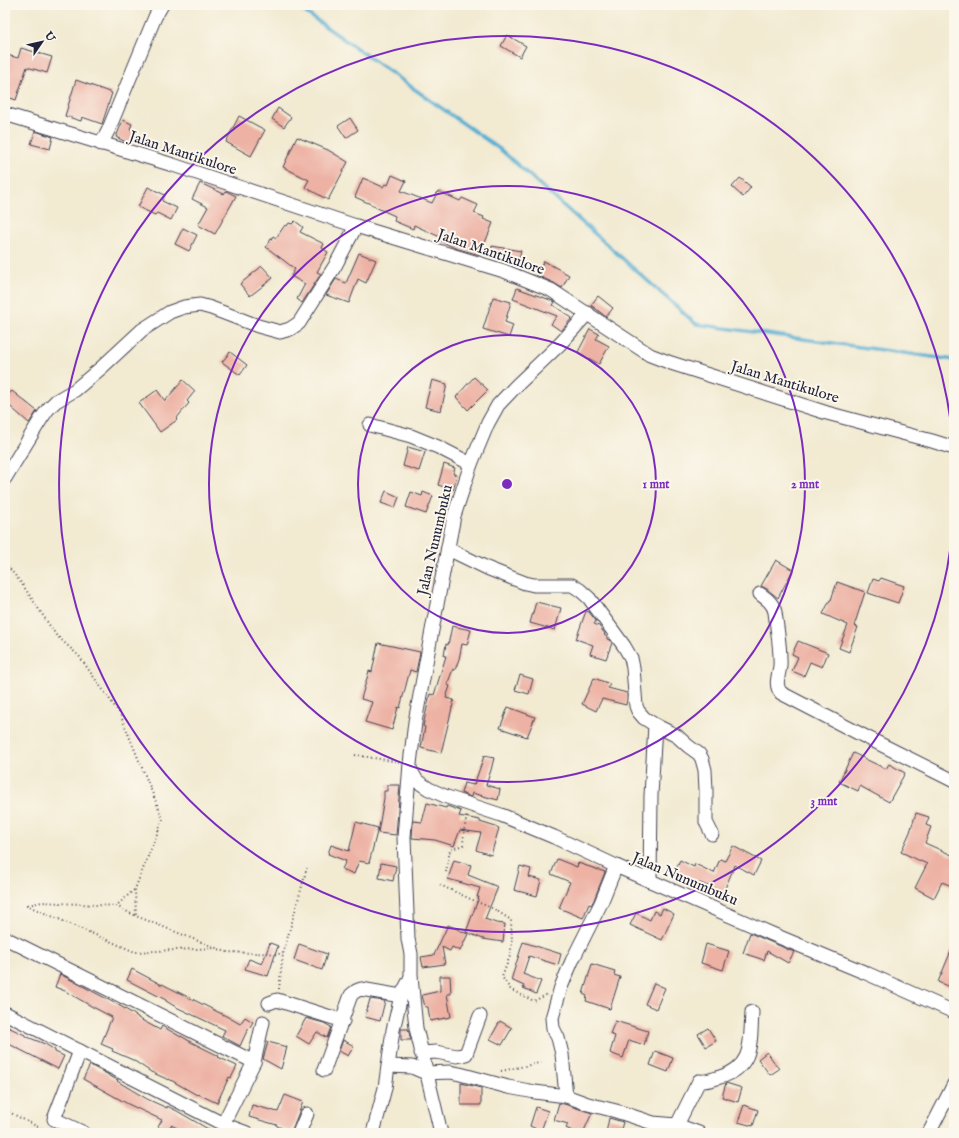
<svg xmlns="http://www.w3.org/2000/svg" width="959" height="1138" font-family="'IM FELL English',serif">
	<rect width="100%" height="100%" fill="#fbf7ec"/>
	<filter id="ink" filterUnits="userSpaceOnUse"><feTurbulence type="fractalNoise" baseFrequency=".025" numOctaves="2"/><feDisplacementMap in="SourceGraphic" scale="8" xChannelSelector="R" yChannelSelector="G"/><feConvolveMatrix kernelMatrix="1 2 1 2 8 2 1 2 1" color-interpolation-filters="sRGB"/></filter>
	<filter id="wash" filterUnits="userSpaceOnUse"><feTurbulence type="fractalNoise" baseFrequency=".012" numOctaves="4" result="noise"/><feDisplacementMap in="SourceGraphic" scale="16" xChannelSelector="R" yChannelSelector="G"/><feGaussianBlur stdDeviation="0.9" result="paint"/><feColorMatrix in="noise" values="0 0 0 0 0 0 0 0 0 0 0 0 0 0 0 0 0 1.4 0 .05"/><feComposite in="paint" operator="in"/></filter>
	<g filter="url(#wash)">
		<rect width="100%" height="100%" fill="#f2ead1"/>
		<g fill="none" stroke-linecap="round" stroke-linejoin="round">
			<polyline stroke="#55aed2" stroke-width="3.5" points="295,5 501,150 696,324 954,360"/>
		</g>
		<g id="blocks">
			<g fill="#edb2a4">
				<polygon points="507,35 526,46 520,57 501,46"/>
				<polygon points="21,48 52,57 47,73 27,67 16,100 5,96 5,62 7,55 18,58"/>
				<polygon points="76,80 112,93 102,124 82,117 81,121 65,116"/>
				<polygon points="278,108 291,117 284,127 272,119"/>
				<polygon points="239,116 265,130 251,156 226,142"/>
				<polygon points="350,118 358,130 346,138 338,126"/>
				<polygon points="123,120 132,124 130,129 135,131 130,144 116,137"/>
				<polygon points="35,131 53,137 50,149 31,144"/>
				<polygon points="297,137 328,150 348,162 328,200 305,187 309,180 283,167"/>
				<polygon points="392,175 406,181 401,191 432,203 438,191 460,201 462,198 478,205 474,213 484,217 483,219 493,223 480,255 455,248 439,240 440,237 414,225 413,229 394,221 395,216 375,207 375,206 355,197 363,178 383,187 385,184 388,185"/>
				<polygon points="740,178 751,187 743,197 732,187"/>
				<polygon points="200,183 224,194 226,191 236,196 215,234 198,225 208,207 192,199"/>
				<polygon points="148,187 165,195 162,201 177,208 171,220 157,213 155,215 138,207"/>
				<polygon points="295,221 303,227 300,232 324,244 322,248 328,252 317,272 321,274 302,303 297,299 305,284 291,276 295,269 266,247 273,236 276,238 285,225 287,226 289,223 292,224"/>
				<polygon points="183,228 197,235 189,251 175,244"/>
				<polygon points="492,246 521,251 519,260 491,255"/>
				<polygon points="359,253 376,260 366,283 358,279 349,303 326,295 336,279 346,283"/>
				<polygon points="544,261 569,275 562,288 554,283 536,275"/>
				<polygon points="262,266 273,278 250,296 240,284"/>
				<polygon points="517,288 553,301 555,302 553,305 572,318 561,331 551,324 557,316 513,299"/>
				<polygon points="598,296 613,308 606,317 591,305"/>
				<polygon points="493,297 511,302 505,322 513,325 509,337 483,329"/>
				<polygon points="590,329 599,334 596,339 609,346 599,364 578,352"/>
				<polygon points="230,352 247,365 240,375 222,362"/>
				<polygon points="474,377 488,390 468,410 456,397"/>
				<polygon points="183,380 195,391 187,401 189,403 176,419 177,420 160,432 139,403 157,390 165,401"/>
				<polygon points="432,380 447,384 441,411 425,407"/>
				<polygon points="12,391 37,411 29,423 5,402 5,398"/>
				<polygon points="408,447 425,452 419,471 403,466"/>
				<polygon points="444,464 455,468 453,474 457,475 453,490 438,485"/>
				<polygon points="386,491 399,497 395,508 381,503"/>
				<polygon points="411,492 422,496 423,492 433,496 426,514 406,507"/>
				<polygon points="776,560 793,570 778,598 767,589 761,586"/>
				<polygon points="881,578 904,586 898,603 868,593 873,579 879,581"/>
				<polygon points="837,582 865,592 854,626 858,627 849,652 839,648 848,625 823,614 830,600 831,600"/>
				<polygon points="536,602 561,608 555,630 530,623"/>
				<polygon points="586,611 589,612 596,621 594,624 599,626 605,634 604,635 607,637 607,639 610,640 612,643 606,659 590,654 593,645 576,639"/>
				<polygon points="452,626 471,630 467,645 462,644 459,659 455,670 453,669 447,685 450,686 446,698 454,700 441,753 421,748 425,727 423,726 430,694 434,695 446,656 444,656 446,644 448,645"/>
				<polygon points="798,641 828,653 822,667 810,662 804,676 792,671 798,657 792,654"/>
				<polygon points="378,643 420,652 416,672 410,670 400,708 398,707 392,730 365,722 372,702 361,699 369,671 372,672"/>
				<polygon points="520,675 533,679 529,694 515,690"/>
				<polygon points="594,678 610,684 608,688 627,693 627,699 626,705 602,699 596,711 582,704"/>
				<polygon points="508,707 535,717 527,737 500,728"/>
				<polygon points="853,753 886,769 889,764 905,773 889,802 860,786 858,791 839,782"/>
				<polygon points="484,756 494,758 491,770 486,785 500,789 498,800 472,793 471,797 461,793 464,783 474,785"/>
				<polygon points="387,785 400,785 396,835 378,833 384,798 384,791 387,791"/>
				<polygon points="427,803 446,808 447,806 461,811 459,816 480,820 480,822 499,828 491,855 476,850 481,833 460,830 454,846 435,840 412,838 413,821 422,822"/>
				<polygon points="916,813 929,817 926,825 931,827 925,843 954,856 954,887 942,882 934,898 915,888 927,864 901,852 910,832"/>
				<polygon points="356,822 378,828 369,863 359,861 354,874 342,869 346,861 328,854 331,845 349,851"/>
				<polygon points="733,846 761,861 754,875 735,865 723,893 700,883 699,886 683,878 682,880 673,875 680,860 694,867 695,864 714,873 720,859 725,861"/>
				<polygon points="557,859 577,867 578,863 605,872 594,900 591,905 589,904 583,918 559,908 570,882 551,874"/>
				<polygon points="454,860 471,865 468,875 498,887 485,919 496,923 505,924 503,942 483,939 466,932 479,897 477,897 480,888 448,879"/>
				<polygon points="381,863 396,866 393,881 379,878"/>
				<polygon points="520,866 531,869 529,877 541,880 537,896 514,890"/>
				<polygon points="663,908 674,914 662,940 630,925 636,913 650,920 654,911 660,914"/>
				<polygon points="448,925 468,934 460,951 452,947 450,951 442,947 445,964 423,967 421,957 434,955"/>
				<polygon points="750,933 794,952 788,963 767,951 764,960 743,953"/>
				<polygon points="523,942 561,954 558,965 529,956 523,974 541,981 536,994 523,988 524,986 511,980"/>
				<polygon points="270,943 278,946 268,976 245,969 249,959 262,964"/>
				<polygon points="299,944 327,954 322,970 294,960"/>
				<polygon points="706,944 729,951 723,970 701,963"/>
				<polygon points="954,944 954,989 938,982"/>
				<polygon points="592,964 615,971 614,975 620,977 610,1009 586,1001 587,996 583,994"/>
				<polygon points="132,969 162,985 162,984 228,1017 240,1024 245,1017 253,1022 246,1033 240,1046 222,1036 225,1030 176,1007 166,1001 166,1000 127,980"/>
				<polygon points="60,974 122,1007 138,1017 138,1018 160,1030 162,1026 181,1037 181,1036 191,1042 219,1056 218,1057 237,1066 231,1078 229,1077 217,1103 198,1094 197,1095 169,1079 169,1080 151,1072 133,1060 112,1051 113,1049 101,1044 112,1017 91,1006 65,991 55,987"/>
				<polygon points="440,976 450,976 451,994 447,994 451,1017 430,1021 428,1007 425,1007 422,995 440,991"/>
				<polygon points="654,983 665,988 656,1009 645,1004"/>
				<polygon points="370,999 385,1001 380,1021 365,1017"/>
				<polygon points="306,1018 324,1023 331,1027 327,1038 317,1032 309,1044 296,1036"/>
				<polygon points="500,1021 512,1028 502,1045 490,1039"/>
				<polygon points="615,1021 648,1031 644,1045 629,1040 623,1058 610,1053 615,1036 610,1034"/>
				<polygon points="8,1027 25,1035 25,1036 45,1044 55,1050 55,1052 64,1056 58,1069 5,1042 5,1033"/>
				<polygon points="708,1028 716,1041 706,1047 698,1034"/>
				<polygon points="401,1029 408,1029 411,1040 401,1040"/>
				<polygon points="343,1040 354,1046 348,1056 339,1051"/>
				<polygon points="268,1042 287,1047 281,1069 263,1059"/>
				<polygon points="655,1051 673,1058 668,1072 650,1065"/>
				<polygon points="767,1052 779,1069 770,1075 758,1059"/>
				<polygon points="90,1065 109,1075 109,1076 118,1080 117,1081 147,1099 167,1108 167,1106 177,1111 215,1133 187,1133 171,1125 168,1131 158,1127 162,1120 128,1104 83,1079"/>
				<polygon points="461,1083 481,1088 481,1105 461,1105"/>
				<polygon points="726,1083 742,1088 738,1102 722,1097"/>
				<polygon points="285,1095 303,1102 291,1132 277,1126 277,1125 249,1117 252,1105 278,1112"/>
				<polygon points="559,1103 564,1104 592,1113 583,1133 576,1133 566,1128 568,1124 554,1120"/>
				<polygon points="744,1105 758,1110 753,1126 738,1122"/>
				<polygon points="536,1107 548,1111 541,1131 530,1126"/>
				<polygon points="609,1118 623,1122 620,1133 606,1133"/>
			</g>
		</g>
	</g>
	<g filter="url(#ink)">
		<use href="#blocks" fill-opacity="0" stroke="#414052" stroke-width="1"/>
		<g fill="none" stroke-linecap="round" stroke-linejoin="round">
			<g stroke="#414052" stroke-width="15">
				<g id="street">
					<polyline points="5,114 173,165 356,226 504,271 551,290 650,355 671,363 827,413 932,441 954,448"/>
					<polyline points="101,144 108,131 155,17 162,5"/>
					<polyline points="370,425 411,436 438,447 471,464"/>
					<polyline points="5,478 41,419 48,409 56,401 75,390 101,368 142,330 170,312 184,307 200,305 211,308 258,326 280,332 290,329 299,323 335,266 356,226"/>
					<polyline points="448,549 489,569 525,583 534,585 572,585 580,590 589,598 624,646 631,658 633,668 636,706 638,711 644,718 655,725 677,736 688,746 699,754 702,759 705,770 706,790 706,822 712,834"/>
					<path d="M760 594C767 599 773 603 775 612 777 629 781 649 780 666 779 675 774 685 781 693L862 735 954 781"/>
					<polyline points="410,769 417,781 429,789 447,797 501,815 554,837 616,866 772,934 866,973 954,1012"/>
					<polyline points="650,881 651,796 655,725"/>
					<polyline points="5,938 254,1062"/>
					<polyline points="269,1003 277,1000 343,1021"/>
					<polyline points="5,1013 223,1124 247,1133"/>
					<polyline points="80,1051 54,1119 84,1133"/>
					<polyline points="421,1053 436,1052 457,1056 466,1054 480,1016"/>
					<polyline points="389,1066 412,1067 426,1073 450,1072 460,1074 508,1087 535,1092 566,1096 588,1104 616,1111 653,1123 677,1125 699,1133"/>
					<polyline points="324,1070 351,995 356,991 361,989 401,996"/>
					<polyline points="566,1096 562,1054 558,1038 553,1028 552,1018 561,987 572,961 601,903 616,866"/>
					<polyline points="223,1124 254,1062 263,1022"/>
					<path d="M677 1125 699 1081C706 1082 713 1079 720 1077 754 1067 750 1042 752 1012"/>
					<polyline points="299,1133 307,1114"/>
					<polyline points="373,1133 385,1088 393,1030 401,996 411,977"/>
					<polyline points="441,1133 416,1028 411,977 411,954 408,939 404,837 410,764 415,722 433,625 454,516 471,464 488,423 498,405 516,386 560,344 588,313"/>
					<polyline points="929,1133 954,1084"/>
				</g>
			</g>
			<g stroke="#414052" stroke-width="2" stroke-dasharray="1 3" stroke-linecap="butt">
				<polyline points="5,563 22,584 56,635 79,656 120,714 163,819 135,889 136,916"/>
				<polyline points="355,755 399,762"/>
				<polyline points="446,872 450,850 463,845 464,830 467,816"/>
				<polyline points="440,885 475,901 494,909 511,920 512,942 510,956 502,977 511,990 534,1001 546,995"/>
				<polyline points="134,890 116,906 136,916 226,952 283,954"/>
				<polyline points="26,905 135,952 215,948"/>
				<polyline points="28,905 42,902 116,906"/>
				<polyline points="279,989 283,954 307,868"/>
				<polyline points="501,1071 544,1062"/>
				<polyline points="5,1110 46,1131 47,1129"/>
				<polyline points="38,1133 46,1131 49,1133"/>
			</g>
			<use href="#street" stroke="#fff" stroke-width="13"/>
		</g>
	</g>
	<g fill="none" stroke="#7b2cbf" stroke-width="2">
		<circle cx="507" cy="484" r="149"/>
		<circle cx="507" cy="484" r="298"/>
		<path d="M954 515A448 448 0 1 1 954 453"/>
	</g>
	<g text-anchor="middle" dominant-baseline="central" stroke-width="4" stroke-linejoin="round" paint-order="stroke">
		<g font-size="15" fill="#22223b" stroke="#fbf7ec">
			<text transform="translate(183 153) rotate(18)">Jalan Mantikulore</text>
			<text transform="translate(491 252) rotate(19)">Jalan Mantikulore</text>
			<text transform="translate(785 382) rotate(17)">Jalan Mantikulore</text>
			<text transform="translate(435 540) rotate(-77)">Jalan Nunumbuku</text>
			<text transform="translate(685 879) rotate(23)">Jalan Nunumbuku</text>
		</g>
	</g>
	<circle cx="507" cy="484" r="6" fill="#7b2cbf" stroke="#fbf7ec" stroke-width="2"/>
	<g font-size="12" text-anchor="middle" font-weight="bold" fill="#7b2cbf" stroke="#fbf7ec" stroke-width="4" stroke-linejoin="round" paint-order="stroke">
		<text x="656" y="488">1 mnt</text>
		<text x="805" y="488">2 mnt</text>
		<text x="824" y="805">3 mnt</text>
	</g>
	<rect width="959" height="1138" fill="none" stroke="#fbf7ec" stroke-width="20"/>
	<g transform="translate(42 42) rotate(56)" stroke="#fbf7ec" stroke-width="3" paint-order="stroke">
	<path d="M0-3L7 15L0 10L-7 15Z" fill="#22223b"/>
	<text y="-6" font-size="11" font-weight="bold" text-anchor="middle" fill="#22223b">U</text>
	</g>
</svg>
